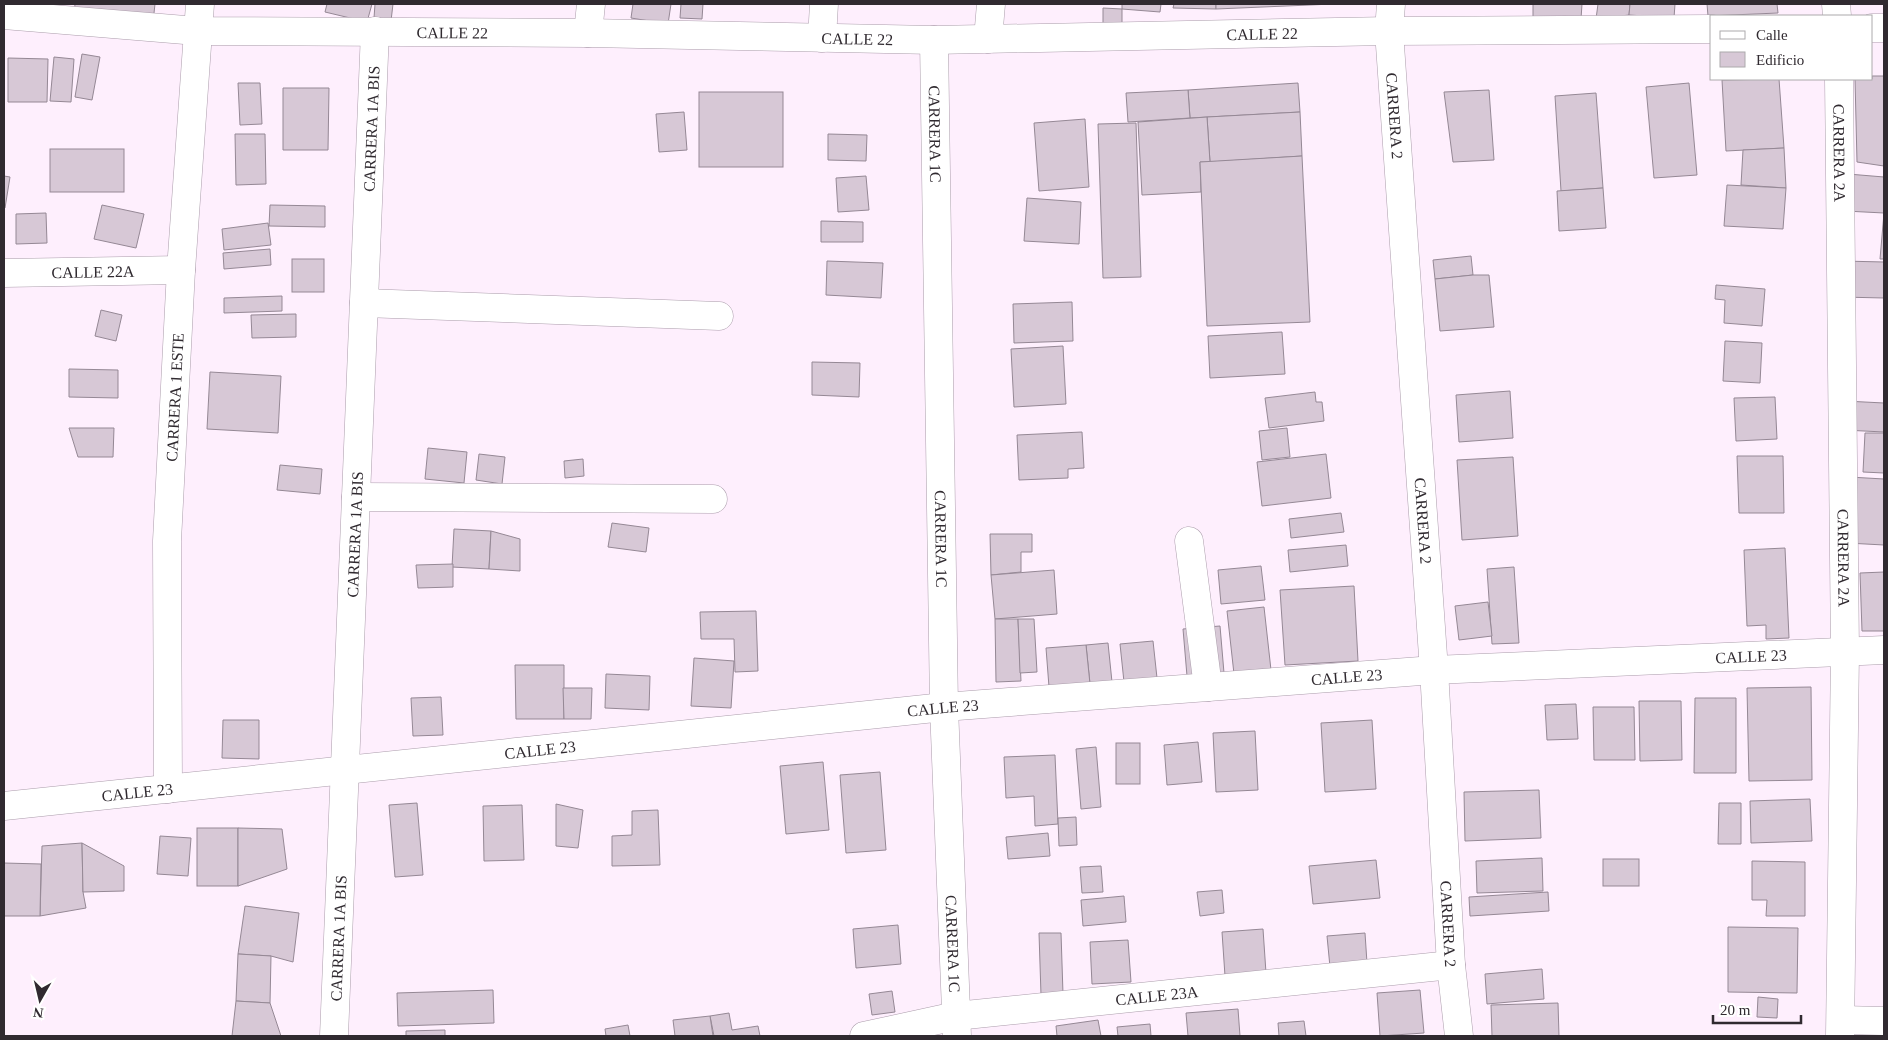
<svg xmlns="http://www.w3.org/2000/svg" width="1888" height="1040" font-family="'Times New Roman',serif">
	<rect width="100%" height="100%" fill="#feeffd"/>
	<g fill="#d7c8d6" stroke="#958895">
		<polygon points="75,4 155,4 153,22 74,16"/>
		<polygon points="327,4 372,4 367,22 325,12"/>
		<polygon points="375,4 393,4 391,21 374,18"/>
		<polygon points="633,4 671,4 668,24 631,18"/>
		<polygon points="681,4 703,4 702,19 680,18"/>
		<polygon points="1122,4 1161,4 1160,12 1122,9"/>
		<polygon points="1174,4 1216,4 1216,9 1173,8"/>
		<polygon points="1216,4 1333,4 1216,9"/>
		<polygon points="1533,4 1582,4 1581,19 1533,17"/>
		<polygon points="1598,4 1630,4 1629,15 1596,19"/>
		<polygon points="1630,4 1675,4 1674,18 1629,15"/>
		<polygon points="1707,4 1777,4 1778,13 1708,16"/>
		<polygon points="1103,8 1122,9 1122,27 1103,27"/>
		<polygon points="82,54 100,57 92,100 75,97"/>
		<polygon points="54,57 74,59 71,102 50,101"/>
		<polygon points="8,58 48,59 47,102 8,102"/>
		<polygon points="1872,76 1884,76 1884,166 1857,162 1855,79 1872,79"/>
		<polygon points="1779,79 1784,148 1726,151 1722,80"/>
		<polygon points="238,83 260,83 262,124 240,125"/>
		<polygon points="1298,83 1300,112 1190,118 1188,90"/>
		<polygon points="1689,83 1697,175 1654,178 1646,87"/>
		<polygon points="283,88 329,88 328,150 283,150"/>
		<polygon points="1188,90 1190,118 1128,122 1126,93"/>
		<polygon points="1489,90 1494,160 1453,162 1444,92"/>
		<rect x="699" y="92" width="84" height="75"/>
		<polygon points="1596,93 1603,188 1561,191 1555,96"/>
		<polygon points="684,112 687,150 659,152 656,114"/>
		<polygon points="1300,112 1302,156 1210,162 1207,117"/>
		<polygon points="1207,117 1210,162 1200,162 1201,192 1142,195 1138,122"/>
		<polygon points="1085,119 1089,187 1039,191 1034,123"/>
		<polygon points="1136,123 1141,277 1103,278 1098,124"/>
		<polygon points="235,134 265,134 266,184 236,185"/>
		<polygon points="828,134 867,135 866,161 828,160"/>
		<polygon points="1784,148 1786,188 1741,185 1743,150"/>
		<rect x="50" y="149" width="74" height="43"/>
		<polygon points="1302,156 1310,322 1207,326 1200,162"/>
		<polygon points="1848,174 1884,177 1884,213 1845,211"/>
		<polygon points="4,176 10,177 5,208 4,208"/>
		<polygon points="866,176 869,210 838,212 836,178"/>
		<polygon points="1727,185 1786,188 1783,229 1724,226"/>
		<polygon points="1603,188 1606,228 1559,231 1557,191"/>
		<polygon points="1027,198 1081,202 1079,244 1024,241"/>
		<polygon points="102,205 144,214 136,248 94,239"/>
		<polygon points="270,205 325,206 325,227 269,226"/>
		<polygon points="46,213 47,243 16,244 16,214"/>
		<polygon points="1884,213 1884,259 1880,259"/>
		<polygon points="821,221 863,222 863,242 821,242"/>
		<polygon points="268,223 271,245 224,250 222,229"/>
		<polygon points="270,249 271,265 224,269 223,253"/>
		<polygon points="1471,256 1473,275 1435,279 1433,260"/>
		<rect x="292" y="259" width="32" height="33"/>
		<polygon points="827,261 883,263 881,298 826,295"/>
		<polygon points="1842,261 1884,262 1884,298 1841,297"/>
		<polygon points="1473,275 1489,275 1494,327 1440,331 1435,279"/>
		<polygon points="1716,285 1765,289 1762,326 1724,323 1725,300 1715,299"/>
		<polygon points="282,296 282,311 224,313 224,298"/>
		<polygon points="1072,302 1073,341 1014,343 1013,304"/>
		<polygon points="101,310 122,315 116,341 95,336"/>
		<polygon points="296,314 296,337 252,338 251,315"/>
		<polygon points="1282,332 1285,374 1210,378 1208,336"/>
		<polygon points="1725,341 1762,343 1760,383 1723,381"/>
		<polygon points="1063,346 1066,404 1014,407 1011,349"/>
		<polygon points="812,362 860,363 859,397 812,395"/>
		<polygon points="69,369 118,370 118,398 69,397"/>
		<polygon points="210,372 281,376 278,433 207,429"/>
		<polygon points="1510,391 1513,438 1459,442 1456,395"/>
		<polygon points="1315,392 1316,402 1322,402 1324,421 1269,428 1265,398"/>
		<polygon points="1775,397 1777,439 1736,441 1734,398"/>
		<polygon points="1845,401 1884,403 1884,432 1844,430"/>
		<polygon points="69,428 114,428 113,457 78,457"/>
		<polygon points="1287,428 1290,457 1262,460 1259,431"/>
		<polygon points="1082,432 1084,468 1068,469 1068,478 1019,480 1017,435"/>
		<polygon points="1865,433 1884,433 1884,473 1863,472"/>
		<polygon points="428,448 467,452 464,483 425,479"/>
		<polygon points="479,454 505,457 502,484 476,480"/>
		<polygon points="1326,454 1331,498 1262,506 1257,462"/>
		<polygon points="1737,456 1783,456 1784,513 1739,513"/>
		<polygon points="1513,457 1518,536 1462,540 1457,460"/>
		<polygon points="583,459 584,476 565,478 564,461"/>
		<polygon points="280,465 322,469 320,494 277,490"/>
		<polygon points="1849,477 1884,479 1884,545 1847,543"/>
		<polygon points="1341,513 1344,532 1291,538 1289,519"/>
		<polygon points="612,523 649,528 646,552 608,547"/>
		<polygon points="454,529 491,531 489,569 452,567"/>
		<polygon points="491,531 520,539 520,571 489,569"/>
		<polygon points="990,534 1032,534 1032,552 1021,552 1021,572 991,575"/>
		<polygon points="1346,545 1348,566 1290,572 1288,550"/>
		<polygon points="1785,548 1789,638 1766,639 1766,625 1747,626 1744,550"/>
		<polygon points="453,564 453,587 418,588 416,565"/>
		<polygon points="1261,566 1265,600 1221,604 1218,570"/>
		<polygon points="1514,567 1519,643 1492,644 1487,569"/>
		<polygon points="1054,570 1057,614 995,619 991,575"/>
		<polygon points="1884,572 1884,631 1862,631 1860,573"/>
		<polygon points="1354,586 1358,661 1285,665 1280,590"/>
		<polygon points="1488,602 1492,636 1459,640 1455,606"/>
		<polygon points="1264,607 1271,670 1234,674 1227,611"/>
		<polygon points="756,611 758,671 735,672 734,639 701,639 700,612"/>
		<polygon points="995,619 1018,619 1021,681 996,682"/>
		<polygon points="1018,619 1034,619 1037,672 1020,673"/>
		<polygon points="1220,626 1224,673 1187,676 1183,629"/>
		<polygon points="1153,641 1157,678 1124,682 1120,644"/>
		<polygon points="1108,643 1112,682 1090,684 1086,645"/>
		<polygon points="1086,645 1090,684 1049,687 1046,648"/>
		<polygon points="694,658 734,661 731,708 691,706"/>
		<polygon points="515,665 564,665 564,719 516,719"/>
		<polygon points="606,674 650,676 649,710 605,708"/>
		<polygon points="1811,687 1812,780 1749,781 1747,688"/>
		<polygon points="563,688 592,688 591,719 564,719"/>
		<polygon points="441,697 443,735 413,736 411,698"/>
		<polygon points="1695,698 1736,698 1736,773 1694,773"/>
		<polygon points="1639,701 1681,701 1682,760 1640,761"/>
		<polygon points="1576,704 1578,739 1547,740 1545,705"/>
		<polygon points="1593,707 1634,707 1635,760 1594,760"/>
		<polygon points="223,720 259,720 259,759 222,758"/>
		<polygon points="1372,720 1376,789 1325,792 1321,723"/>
		<polygon points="1255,731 1258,790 1216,792 1213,733"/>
		<polygon points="1198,742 1202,782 1167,785 1164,745"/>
		<rect x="1116" y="743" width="24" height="41"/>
		<polygon points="1096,747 1101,807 1081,809 1076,749"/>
		<polygon points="1055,755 1058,824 1035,826 1034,796 1006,798 1004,757"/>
		<polygon points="823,762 829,830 786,834 780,766"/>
		<polygon points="880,772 886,850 846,853 840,775"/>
		<polygon points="1539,790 1541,838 1465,841 1464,792"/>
		<polygon points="1810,799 1812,841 1751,843 1750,801"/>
		<polygon points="417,803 423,875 395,877 389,805"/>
		<polygon points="1719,803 1741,803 1741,844 1718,844"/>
		<polygon points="556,804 583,810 578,848 556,846"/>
		<polygon points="522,805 524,860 484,861 483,806"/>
		<polygon points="658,810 660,865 612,866 612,836 632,835 632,811"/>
		<polygon points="1076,817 1077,845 1059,846 1058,818"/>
		<rect x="197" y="828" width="41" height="58"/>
		<polygon points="238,828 282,829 287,869 238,886"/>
		<polygon points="1048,833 1050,856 1008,859 1006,837"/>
		<polygon points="160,836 191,838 188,876 157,874"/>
		<polygon points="82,843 83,892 86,908 40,916 42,846"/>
		<polygon points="82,843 124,866 124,891 83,892"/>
		<polygon points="1542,858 1543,891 1477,893 1476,861"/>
		<rect x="1603" y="859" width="36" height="27"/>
		<polygon points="1376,860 1380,898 1313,904 1309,866"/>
		<polygon points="1752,861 1805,862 1805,916 1766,916 1767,900 1752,900"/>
		<polygon points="4,863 41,864 40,916 4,916"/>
		<polygon points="1101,866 1103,892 1082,893 1080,867"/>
		<polygon points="1222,890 1224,913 1200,916 1197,892"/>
		<polygon points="1548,892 1549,911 1470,916 1469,897"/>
		<polygon points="1124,896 1126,922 1083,926 1081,900"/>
		<polygon points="245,906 299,913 293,962 271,956 238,954"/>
		<polygon points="898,925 901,964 856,968 853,929"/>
		<polygon points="1728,927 1798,928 1797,993 1728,992"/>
		<polygon points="1263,929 1266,973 1225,976 1222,932"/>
		<polygon points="1039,933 1061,933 1063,994 1041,995"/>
		<polygon points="1365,933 1367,963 1330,967 1327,936"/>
		<polygon points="1128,940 1131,982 1092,984 1090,942"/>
		<polygon points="238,954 271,956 270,1003 236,1001"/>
		<polygon points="1542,969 1544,999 1487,1004 1485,974"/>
		<polygon points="493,990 494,1023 398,1026 397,993"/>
		<polygon points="1420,990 1424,1033 1380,1036 1377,993"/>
		<polygon points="892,991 895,1012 872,1015 869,994"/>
		<polygon points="1758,997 1778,999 1777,1018 1757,1017"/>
		<polygon points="236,1001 270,1003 281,1036 232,1036"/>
		<polygon points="1558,1003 1559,1036 1492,1036 1491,1005"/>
		<polygon points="1238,1009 1240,1036 1188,1036 1186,1013"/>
		<polygon points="729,1013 732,1030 758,1026 760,1036 714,1036 710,1016"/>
		<polygon points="710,1016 713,1036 675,1036 673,1020"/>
		<polygon points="1098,1020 1101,1036 1057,1036 1056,1026"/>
		<polygon points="1304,1021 1306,1036 1279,1036 1278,1023"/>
		<polygon points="1150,1024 1151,1036 1118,1036 1117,1027"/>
		<polygon points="628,1025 630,1036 606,1036 605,1029"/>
		<polygon points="445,1030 445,1036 406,1036 406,1031"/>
	</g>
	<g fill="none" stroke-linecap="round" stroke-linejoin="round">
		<g stroke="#ab9dab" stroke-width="29">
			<g id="minor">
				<path id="s1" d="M1391 4 1389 31 1434 670 1451 965 1459 1036"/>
				<polyline points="1836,4 1837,16"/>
				<path id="s2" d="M4 15 197 31 588 33 934 40 1389 31 1712 29"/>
				<polyline points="1872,28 1884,28"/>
				<polyline points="588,33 591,4"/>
				<polyline points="822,38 824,4"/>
				<polyline points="988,39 991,4"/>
				<path id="s3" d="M934 40 944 707 957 1036"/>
				<path id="s4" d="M1839 79 1845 652 1840 1036"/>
				<path id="s5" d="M4 273 181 270"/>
				<polyline points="364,303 719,316"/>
				<polyline points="356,497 713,499"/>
				<polyline points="1189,541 1208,687"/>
				<path id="s6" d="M168 789 167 541 181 270 200 4"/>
				<path id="s7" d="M4 806 944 707 1434 670 1884 650"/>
				<polyline points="1841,1020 1884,1021"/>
				<path id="s8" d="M334 1036 375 31"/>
				<path id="s9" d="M864 1036 956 1016 1451 965"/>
			</g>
		</g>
		<use href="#minor" stroke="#fff" stroke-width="28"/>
	</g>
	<g text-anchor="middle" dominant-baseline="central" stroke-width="5" stroke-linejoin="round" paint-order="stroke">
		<g font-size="16" fill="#302a30" stroke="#fff">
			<text stroke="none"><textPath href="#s2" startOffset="449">CALLE 22</textPath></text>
			<text stroke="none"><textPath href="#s2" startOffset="1259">CALLE 22</textPath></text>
			<text stroke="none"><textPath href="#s2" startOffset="854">CALLE 22</textPath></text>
			<text stroke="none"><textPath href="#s1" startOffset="112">CARRERA 2</textPath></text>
			<text stroke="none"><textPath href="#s8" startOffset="908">CARRERA 1A BIS</textPath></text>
			<text stroke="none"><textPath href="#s3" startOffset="94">CARRERA 1C</textPath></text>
			<text stroke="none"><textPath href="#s4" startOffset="74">CARRERA 2A</textPath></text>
			<text stroke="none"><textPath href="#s5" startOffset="89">CALLE 22A</textPath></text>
			<text stroke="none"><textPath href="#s6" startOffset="392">CARRERA 1 ESTE</textPath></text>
			<text stroke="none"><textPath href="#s1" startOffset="518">CARRERA 2</textPath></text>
			<text stroke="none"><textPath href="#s8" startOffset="502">CARRERA 1A BIS</textPath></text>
			<text stroke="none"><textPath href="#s3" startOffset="499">CARRERA 1C</textPath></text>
			<text stroke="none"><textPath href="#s4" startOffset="479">CARRERA 2A</textPath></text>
			<text stroke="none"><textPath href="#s7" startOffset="1754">CALLE 23</textPath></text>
			<text stroke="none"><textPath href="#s7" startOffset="1349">CALLE 23</textPath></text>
			<text stroke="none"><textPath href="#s7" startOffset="944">CALLE 23</textPath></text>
			<text stroke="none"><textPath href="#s7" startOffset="539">CALLE 23</textPath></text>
			<text stroke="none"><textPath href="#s7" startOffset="134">CALLE 23</textPath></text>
			<text stroke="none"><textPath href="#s1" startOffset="922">CARRERA 2</textPath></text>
			<text stroke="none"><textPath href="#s8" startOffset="98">CARRERA 1A BIS</textPath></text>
			<text stroke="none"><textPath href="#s3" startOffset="904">CARRERA 1C</textPath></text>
			<text stroke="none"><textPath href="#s9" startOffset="296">CALLE 23A</textPath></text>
		</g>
	</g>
	<rect width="1888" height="1040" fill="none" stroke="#302a30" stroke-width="10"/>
	<rect x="1710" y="15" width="162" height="65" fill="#ffffff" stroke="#acaaac"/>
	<rect x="1720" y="31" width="25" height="8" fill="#ffffff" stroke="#acaaac"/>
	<text x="1756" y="40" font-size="15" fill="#302a30">Calle</text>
	<rect x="1720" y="52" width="25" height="15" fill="#d7c8d6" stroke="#acaaac"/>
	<text x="1756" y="65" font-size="15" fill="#302a30">Edificio</text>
	<g transform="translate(40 1000) rotate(188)" stroke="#ffffff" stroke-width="4" paint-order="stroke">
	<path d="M0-4L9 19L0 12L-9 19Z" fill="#302a30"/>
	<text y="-8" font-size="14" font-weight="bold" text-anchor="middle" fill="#302a30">N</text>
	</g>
	<path d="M1713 1015v8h88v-8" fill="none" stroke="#302a30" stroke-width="2.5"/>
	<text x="1720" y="1015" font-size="15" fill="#302a30" stroke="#ffffff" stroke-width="4" paint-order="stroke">20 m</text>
</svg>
